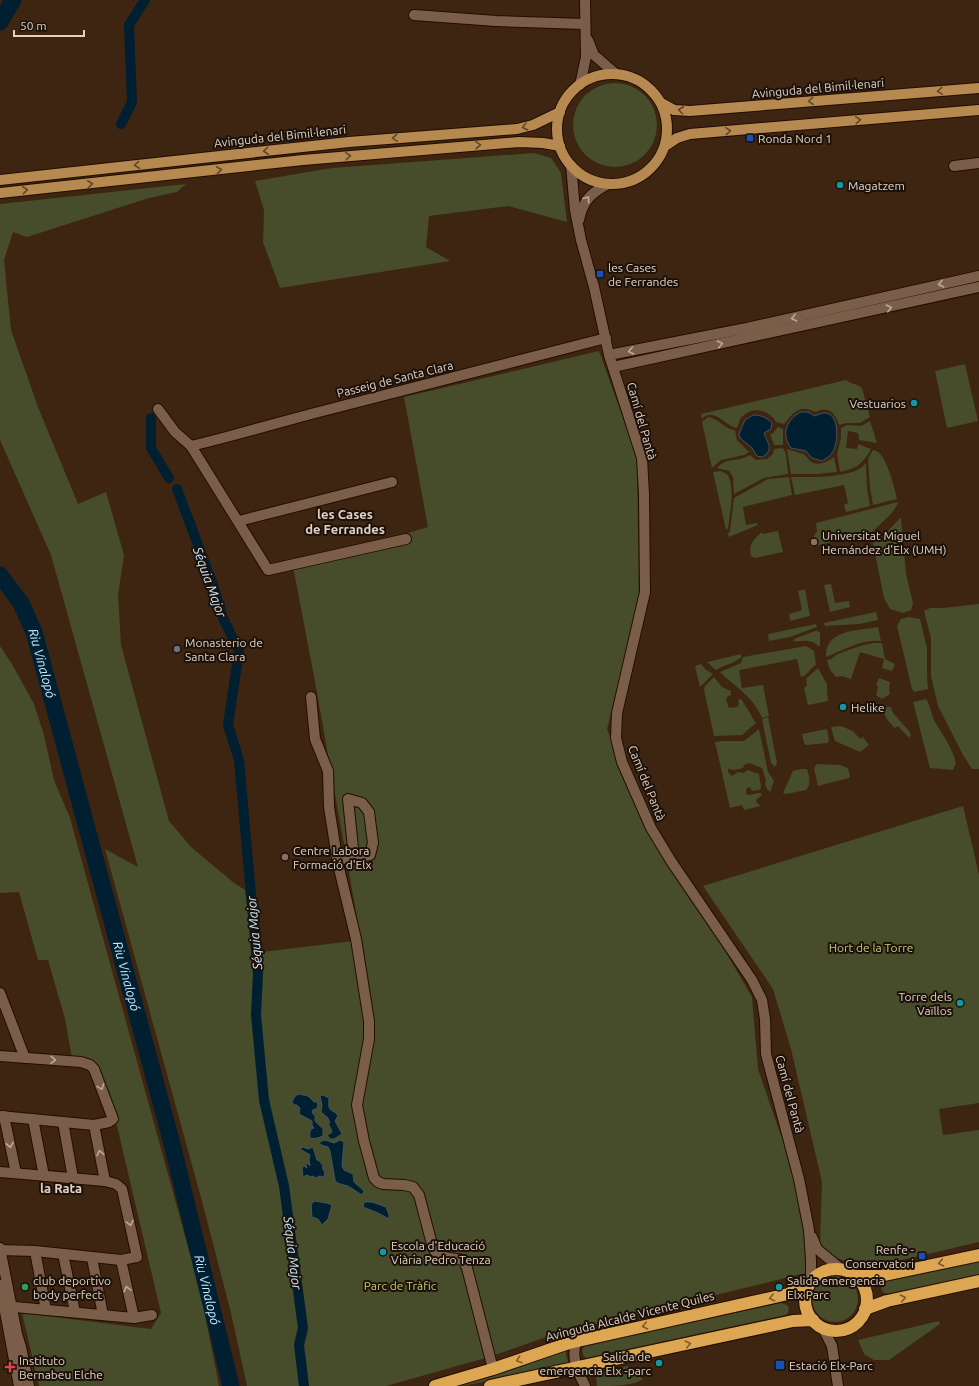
<svg xmlns="http://www.w3.org/2000/svg" width="979" height="1386" font-family="Ubuntu,sans-serif">
	<rect width="100%" height="100%" fill="#3e2512"/>
	<g fill="#474c2a">
		<circle cx="615" cy="125" r="42"/>
		<polygon points="534,153 551,158 561,173 567,222 508,206 429,216 426,247 450,261 280,288 263,242 264,210 255,181 332,168"/>
		<polygon points="186,184 177,192 149,198 27,237 13,232 4,260 11,330 38,407 78,504 106,492 124,555 118,595 121,645 169,821 191,847 234,883 245,890 253,953 361,940 314,676 293,567 428,527 404,397 599,351 637,457 639,598 607,729 630,791 683,879 752,997 758,1069 790,1162 802,1218 810,1272 555,1334 489,1357 386,1386 247,1386 231,1313 203,1205 105,849 138,867 51,555 0,440 0,204"/>
		<polygon points="965,364 978,421 947,428 935,371"/>
		<path d="M846 380C851 384 858 384 862 388L870 417 860 423H847L839 425C836 414 828 405 816 412 813 411 811 410 807 409 796 407 790 417 784 424L776 422C770 410 753 406 743 416 739 419 739 424 737 428 725 426 713 406 702 419L701 414Z"/>
		<path d="M708 417C719 418 725 430 735 430L737 440 749 452 744 455 721 460 712 468 702 422Z"/>
		<path d="M870 421 877 443 859 440 858 433 848 431 846 448 857 449 858 444 871 449C862 465 857 468 840 472L837 454 841 438V428L847 425 861 426Z"/>
		<polygon points="778,427 783,429 783,445 774,445 770,434 772,434"/>
		<path d="M783 448 786 454 788 474 764 478 734 494 733 477 729 471 717 468C728 456 737 463 750 455L756 460 767 459 773 454 774 449Z"/>
		<path d="M787 449C792 451 798 452 803 454 806 455 807 458 810 461 817 467 828 462 834 457L837 472 818 474H791Z"/>
		<path d="M873 450C875 451 878 451 879 453 887 459 895 489 897 499L873 505 870 488 868 459Z"/>
		<path d="M866 463 867 488 870 506 846 512 844 505 848 503 844 485 795 495 791 477C809 477 843 478 859 469 861 468 864 465 866 463Z"/>
		<path d="M721 471 728 475C735 491 730 511 728 528L726 530 713 472Z"/>
		<polygon points="789,477 792,495 743,507 746,525 757,523 758,525 729,537 728,534 730,531 734,498 768,479"/>
		<polygon points="898,502 898,503 892,513 872,532 811,547 810,543 817,531 816,523"/>
		<polygon points="900,518 901,519 906,574 913,603 911,610 903,613 890,609 884,598 873,543 884,535"/>
		<path d="M778 531 783 552 755 558 751 556C748 544 754 539 762 532L763 534Z"/>
		<polygon points="831,584 835,603 849,601 850,607 830,612 824,585"/>
		<polygon points="805,589 810,616 790,621 789,614 802,610 798,591"/>
		<polygon points="979,604 979,769 972,769 963,755 938,706 931,676 931,638 924,611 930,608 943,608"/>
		<polygon points="876,612 878,620 859,624 825,626 824,623"/>
		<polygon points="909,617 920,619 927,648 927,675 928,689 914,692 912,689 897,626 901,619"/>
		<polygon points="816,624 817,627 790,637 769,641 768,634"/>
		<path d="M878 627 881 641C861 639 844 650 826 657 825 629 858 631 878 627Z"/>
		<path d="M815 631H818L820 633V646H818C811 638 802 642 793 641L794 639Z"/>
		<path d="M873 643H882L885 659 895 664 892 671 882 668 884 659 860 652 851 679 842 676 836 677 830 670 827 660C832 660 834 656 838 654 849 650 861 645 873 643Z"/>
		<polygon points="0,646 12,664 34,704 44,735 54,780 70,818 201,1294 219,1386 39,1386 22,1313 151,1329 161,1313 117,1126 93,1062 72,1058 65,1019 48,960 38,960 19,892 0,893"/>
		<path d="M806 646 814 651 816 665C810 668 807 676 801 677L797 659 739 670 742 688 763 685 769 716 762 718C752 695 736 688 720 672L741 663 743 657Z"/>
		<path d="M741 654V658C737 659 736 661 732 663 726 665 721 667 716 670L707 662Z"/>
		<polygon points="701,664 706,670 713,674 700,687 695,666"/>
		<polygon points="818,668 827,684 827,692 828,701 808,705 804,688 807,686 806,679"/>
		<polygon points="714,677 722,687 731,691 731,695 728,696 726,699 729,708 737,707 739,704 738,700 741,699 752,716 751,716 756,723 742,735 714,736 704,690 705,686"/>
		<polygon points="879,678 890,682 889,688 890,694 882,699 876,695 878,687 876,685"/>
		<path d="M926 699C930 705 931 713 934 720 942 734 952 747 956 763L953 770 930 768 913 702Z"/>
		<path d="M883 707H891L893 713 909 731 911 735 909 738 898 726 895 728C889 722 883 716 883 707Z"/>
		<polygon points="768,717 777,763 775,767 771,763 762,719"/>
		<polygon points="841,726 853,731 860,739 863,737 869,745 860,752 835,741 831,727"/>
		<polygon points="759,729 768,772 774,781 770,792 767,789 765,784 766,781 762,768 749,763 744,765 743,768 735,770 728,769 728,772 732,776 738,772 744,773 747,770 759,774 761,788 759,790 752,791 750,787 747,788 746,790 746,794 749,795 758,793 761,793 762,795 757,799 756,802 761,806 744,810 742,805 730,808 715,742 722,741 744,741"/>
		<polygon points="827,729 829,741 827,743 806,745 804,743 802,734"/>
		<polygon points="817,764 840,765 848,768 850,776 849,778 818,786 814,768"/>
		<path d="M801 769H807C809 776 812 784 806 790L786 794 783 793 793 771Z"/>
		<polygon points="963,806 979,875 979,1103 939,1109 943,1135 979,1130 979,1242 872,1267 869,1270 829,1255 820,1244 822,1182 791,1049 773,989 703,886"/>
		<polygon points="979,1260 979,1275 892,1294 884,1293 881,1289 883,1283 889,1280"/>
		<circle cx="835" cy="1299" r="23"/>
		<polygon points="781,1303 787,1305 789,1308 788,1313 785,1315 586,1358 583,1355 582,1349 586,1345"/>
		<polygon points="939,1321 940,1324 889,1360 874,1360 864,1354 858,1340"/>
		<polygon points="566,1349 566,1355 569,1364 463,1386 451,1386"/>
		<path d="M628 1366 643 1379C635 1386 610 1386 597 1386L596 1378 603 1372Z"/>
	</g>
	<g fill="#002031" stroke="#43555d">
		<path d="M801 412H808L815 416C817 415 821 413 824 413 840 412 839 444 832 453 830 457 826 458 822 461L812 458 806 451 791 448C781 435 786 419 801 412Z"/>
		<path d="M753 415C761 415 766 417 772 423L771 429 764 433C767 442 775 450 762 457L757 456 752 448 740 438 739 434 745 420Z"/>
		<path d="M299 1094 308 1096 314 1102H317L318 1105 316 1110 314 1109 312 1111 313 1114 315 1115V1121L323 1129V1136C317 1138 306 1143 311 1129L314 1128 312 1125V1121L299 1114 300 1108 297 1105H294L292 1102 295 1096Z"/>
		<path d="M323 1095 329 1098C329 1108 327 1108 336 1113L338 1116 335 1121 342 1134 334 1139H330L327 1135 331 1133 332 1131 328 1123H330L328 1118 321 1112 322 1105 320 1096Z"/>
		<polygon points="325,1140 334,1143 340,1140 344,1142 342,1166 344,1170 353,1174 354,1182 364,1191 362,1195 348,1186 337,1183 335,1180 330,1151 328,1147 321,1145 319,1142"/>
		<path d="M303 1147 308 1149 313 1147 317 1160C322 1162 323 1166 323 1170L325 1171 324 1177 320 1176 316 1178 313 1176 311 1177 307 1175 303 1177 302 1168 304 1166 307 1168 306 1165 307 1163 310 1166 309 1160 310 1155 300 1149Z"/>
		<polygon points="314,1201 327,1203 332,1205 328,1219 322,1225 318,1219 312,1217 311,1205"/>
		<polygon points="364,1202 372,1202 386,1207 389,1215 389,1219 378,1213 363,1207"/>
	</g>
	<g fill="none" stroke-linecap="round" stroke-linejoin="round">
		<g stroke="#002031" stroke-width="10">
			<polyline points="121,124 132,102 129,25 145,0"/>
			<polyline points="151,418 151,448 169,478"/>
			<polyline points="177,489 213,585 223,618 239,651 228,725 239,760 258,973 256,1015 264,1100 284,1186 303,1328 299,1345 304,1386"/>
		</g>
		<g stroke="#002031" stroke-width="17">
			<polyline points="0,22 13,0"/>
			<path id="s1" d="M0 575 21 603 34 632 171 1140 231 1386"/>
		</g>
		<g stroke="#240d00" stroke-width="12">
			<g id="street">
				<polyline points="414,15 496,21 585,24"/>
				<polyline points="571,165 575,210 581,240 594,287 609,355 642,458 644,494 645,592 617,713 616,738 622,762 651,828 671,861 752,980 762,1000 765,1019 766,1054 799,1179 809,1230 811,1260 811,1281"/>
				<polyline points="954,166 979,163"/>
				<path d="M579 220C583 200 591 193 608 184"/>
				<polyline points="609,355 747,328 979,276"/>
				<polyline points="613,367 979,287"/>
				<polyline points="158,409 175,432 191,446 268,570 406,539"/>
				<polyline points="191,446 219,439 311,414 606,338"/>
				<polyline points="239,521 392,482"/>
				<path d="M311 697 315 739 328 771 329 807 338 864 356 939 369 1021V1039L357 1105 364 1141 374 1178 378 1182 383 1184 404 1185 413 1187 419 1195 433 1248C440 1260 450 1257 463 1260L467 1268 493 1369"/>
				<path d="M337 860C348 858 359 857 370 855L373 843 369 812 362 803 348 799 354 858"/>
				<polyline points="0,993 25,1058"/>
				<polyline points="0,1056 81,1062 90,1065 94,1069 113,1119 109,1122 94,1125 0,1116"/>
				<polyline points="4,1116 16,1173"/>
				<polyline points="33,1119 44,1176"/>
				<polyline points="63,1122 73,1178"/>
				<polyline points="94,1125 105,1181"/>
				<polyline points="0,1172 105,1181 116,1184 122,1189 137,1257 121,1260 35,1251 0,1250"/>
				<polyline points="812,1237 817,1249 841,1269"/>
				<polyline points="35,1251 46,1310"/>
				<polyline points="63,1254 75,1312"/>
				<polyline points="92,1258 103,1315"/>
				<polyline points="121,1260 134,1318"/>
				<polyline points="4,1306 134,1318 152,1315"/>
				<path d="M577 1341C570 1356 578 1372 585 1386"/>
			</g>
		</g>
		<g stroke="#240d00" stroke-width="12">
			<g id="secondary">
				<polyline points="588,40 594,55 616,74"/>
				<polyline points="580,85 586,57 585,0"/>
				<polyline points="0,1248 17,1334 21,1347 29,1386"/>
				<polyline points="0,1285 19,1386"/>
				<polyline points="823,1328 832,1346 838,1386"/>
			</g>
		</g>
		<g stroke="#240d00" stroke-width="12">
			<g id="primary">
				<circle cx="612" cy="129" r="55"/>
				<polyline points="661,103 674,110 690,111 979,88"/>
				<polyline points="665,146 677,138 690,134 979,110"/>
				<polyline points="0,180 349,142 517,129 533,125 560,112"/>
				<polyline points="0,193 303,160 519,142 543,143 560,146"/>
			</g>
		</g>
		<g stroke="#240d00" stroke-width="14">
			<g id="highway">
				<circle cx="836" cy="1300" r="31"/>
				<polyline points="856,1276 880,1276 979,1255"/>
				<polyline points="865,1309 887,1301 979,1281"/>
				<polyline points="435,1386 493,1369 569,1343 788,1294 808,1285"/>
				<polyline points="490,1386 793,1321 813,1320"/>
			</g>
		</g>
		<use href="#street" stroke="#7b5e4a" stroke-width="10"/>
		<use href="#secondary" stroke="#7b5e4a" stroke-width="10"/>
		<use href="#primary" stroke="#b5894f" stroke-width="10"/>
		<use href="#highway" stroke="#dca652" stroke-width="12"/>
	</g>
	<defs><path id="oneway-chevron" d="M-2-3.5L2.5 0L-2 3.5" fill="none" stroke-width="1.6" stroke-linecap="round" stroke-linejoin="round"/></defs>
	<g stroke="#614728">
		<use href="#oneway-chevron" transform="translate(940 91) rotate(175)"/>
		<use href="#oneway-chevron" transform="translate(811 101) rotate(175)"/>
		<use href="#oneway-chevron" transform="translate(681 110) rotate(-173)"/>
		<use href="#oneway-chevron" transform="translate(858 120) rotate(-5)"/>
		<use href="#oneway-chevron" transform="translate(525 127) rotate(166)"/>
		<use href="#oneway-chevron" transform="translate(728 131) rotate(-5)"/>
		<use href="#oneway-chevron" transform="translate(395 138) rotate(176)"/>
		<use href="#oneway-chevron" transform="translate(478 145) rotate(-4)"/>
		<use href="#oneway-chevron" transform="translate(266 151) rotate(174)"/>
		<use href="#oneway-chevron" transform="translate(348 156) rotate(-5)"/>
		<use href="#oneway-chevron" transform="translate(137 165) rotate(174)"/>
		<use href="#oneway-chevron" transform="translate(219 170) rotate(-6)"/>
		<use href="#oneway-chevron" transform="translate(90 184) rotate(-6)"/>
		<use href="#oneway-chevron" transform="translate(25 190) rotate(-6)"/>
	</g>
	<g stroke="#bda89a">
		<use href="#oneway-chevron" transform="translate(587 199) rotate(-53)"/>
		<use href="#oneway-chevron" transform="translate(941 284) rotate(167)"/>
		<use href="#oneway-chevron" transform="translate(889 308) rotate(-13)"/>
		<use href="#oneway-chevron" transform="translate(794 318) rotate(168)"/>
		<use href="#oneway-chevron" transform="translate(720 344) rotate(-12)"/>
		<use href="#oneway-chevron" transform="translate(631 351) rotate(169)"/>
		<use href="#oneway-chevron" transform="translate(53 1060) rotate(4)"/>
		<use href="#oneway-chevron" transform="translate(101 1087) rotate(69)"/>
		<use href="#oneway-chevron" transform="translate(10 1145) rotate(79)"/>
		<use href="#oneway-chevron" transform="translate(100 1153) rotate(-101)"/>
		<use href="#oneway-chevron" transform="translate(130 1223) rotate(78)"/>
		<use href="#oneway-chevron" transform="translate(127 1289) rotate(-103)"/>
	</g>
	<g stroke="#7c5c2e">
		<use href="#oneway-chevron" transform="translate(941 1263) rotate(168)"/>
		<use href="#oneway-chevron" transform="translate(772 1298) rotate(167)"/>
		<use href="#oneway-chevron" transform="translate(903 1298) rotate(-12)"/>
		<use href="#oneway-chevron" transform="translate(645 1326) rotate(167)"/>
		<use href="#oneway-chevron" transform="translate(688 1344) rotate(-12)"/>
		<use href="#oneway-chevron" transform="translate(519 1360) rotate(161)"/>
	</g>
	<g fill="#1a4fb4" stroke="#1c1109" stroke-width="1.5">
		<rect x="746" y="134" width="8" height="8" rx="2"/>
		<rect x="596" y="270" width="8" height="8" rx="2"/>
		<rect x="918" y="1252" width="8" height="8" rx="2"/>
		<rect x="775" y="1360" width="10" height="10" rx="2"/>
	</g>
	<g fill="#0f9aa8" stroke="#1c1109" stroke-width="1.5">
		<circle cx="840" cy="185" r="4"/>
		<circle cx="914" cy="403" r="4"/>
		<circle cx="843" cy="707" r="4"/>
		<circle cx="960" cy="1003" r="4"/>
		<circle cx="383" cy="1252" r="4"/>
		<circle cx="779" cy="1287" r="4"/>
		<circle cx="659" cy="1363" r="4"/>
	</g>
	<g fill="#8d6e63" stroke="#1c1109" stroke-width="1.5">
		<circle cx="814" cy="542" r="4"/>
		<circle cx="285" cy="857" r="4"/>
	</g>
	<circle fill="#6b7280" stroke="#1c1109" stroke-width="1.5" cx="177" cy="649" r="4"/>
	<circle fill="#2e9e5b" stroke="#1c1109" stroke-width="1.5" cx="25" cy="1287" r="4"/>
	<path fill="#e0444e" stroke="#1c1109" stroke-width="1.5" d="M8 1361h4v4h4v4h-4v4h-4v-4h-4v-4h4z"/>
	<g text-anchor="middle" dominant-baseline="central" stroke-width="4" stroke-linejoin="round" paint-order="stroke">
		<g font-size="12" fill="#e0d0c5" stroke="#1c1109">
			<text transform="translate(818 88) rotate(-5)">Avinguda del Bimil·lenari</text>
			<text transform="translate(280 136) rotate(-6)">Avinguda del Bimil·lenari</text>
			<text transform="translate(395 379) rotate(-14)">Passeig de Santa Clara</text>
			<text transform="translate(642 421) rotate(74)">Camí del Pantà</text>
			<text transform="translate(647 783) rotate(68)">Camí del Pantà</text>
			<text transform="translate(790 1094) rotate(75)">Camí del Pantà</text>
			<text transform="translate(630 1316) rotate(-14)">Avinguda Alcalde Vicente Quiles</text>
		</g>
		<g font-size="12" fill="#e0d0c5" stroke="#1c1109" text-anchor="start">
			<text x="758" y="138">Ronda Nord 1</text>
			<text x="848" y="185">Magatzem</text>
			<text x="608" y="267">les Cases<tspan x="608" dy="14">de Ferrandes</tspan></text>
			<text x="906" y="403" text-anchor="end">Vestuarios</text>
			<text x="822" y="535">Universitat Miguel<tspan x="822" dy="14">Hernández d'Elx (UMH)</tspan></text>
			<text x="185" y="642">Monasterio de<tspan x="185" dy="14">Santa Clara</tspan></text>
			<text x="851" y="707">Helike</text>
			<text x="293" y="850">Centre Labora<tspan x="293" dy="14">Formació d'Elx</tspan></text>
			<text x="952" y="996" text-anchor="end">Torre dels<tspan x="952" dy="14">Vaïllos</tspan></text>
			<text x="391" y="1245">Escola d'Educació<tspan x="391" dy="14">Viària Pedro Tenza</tspan></text>
			<text x="914" y="1249" text-anchor="end">Renfe -<tspan x="914" dy="14">Conservatori</tspan></text>
			<text x="33" y="1280">club deportivo<tspan x="33" dy="14">body perfect</tspan></text>
			<text x="787" y="1280">Salida emergencia<tspan x="787" dy="14">Elx Parc</tspan></text>
			<text x="651" y="1356" text-anchor="end">Salida de<tspan x="651" dy="14">emergencia Elx -parc</tspan></text>
			<text x="19" y="1360">Instituto<tspan x="19" dy="14">Bernabeu Elche</tspan></text>
			<text x="789" y="1365">Estació Elx-Parc</text>
		</g>
		<g font-size="12" fill="#c1ce76" stroke="#1c1109">
			<text x="871" y="947">Hort de la Torre</text>
			<text x="400" y="1285">Parc de Tràfic</text>
		</g>
		<g font-size="13" font-weight="bold" fill="#e0d0c5" stroke="#1c1109">
			<text x="345" y="514">les Cases<tspan x="345" dy="15">de Ferrandes</tspan></text>
			<text x="61" y="1188">la Rata</text>
		</g>
		<g font-size="13" font-style="italic" fill="#c8e9fe" stroke="#1c1109">
			<text transform="translate(210 582) rotate(70)">Séquia Major</text>
			<text stroke="none"><textPath href="#s1" startOffset="99">Riu Vinalopó</textPath></text>
			<text transform="translate(254 933) rotate(-95)">Séquia Major</text>
			<text stroke="none"><textPath href="#s1" startOffset="423">Riu Vinalopó</textPath></text>
			<text transform="translate(293 1253) rotate(83)">Séquia Major</text>
			<text stroke="none"><textPath href="#s1" startOffset="747">Riu Vinalopó</textPath></text>
		</g>
	</g>
	<path d="M14 30v6h70v-6" fill="none" stroke="#e0d0c5" stroke-width="2"/>
	<text x="20" y="30" font-size="12" fill="#e0d0c5" stroke="#1c1109" stroke-width="3" paint-order="stroke">50 m</text>
</svg>
